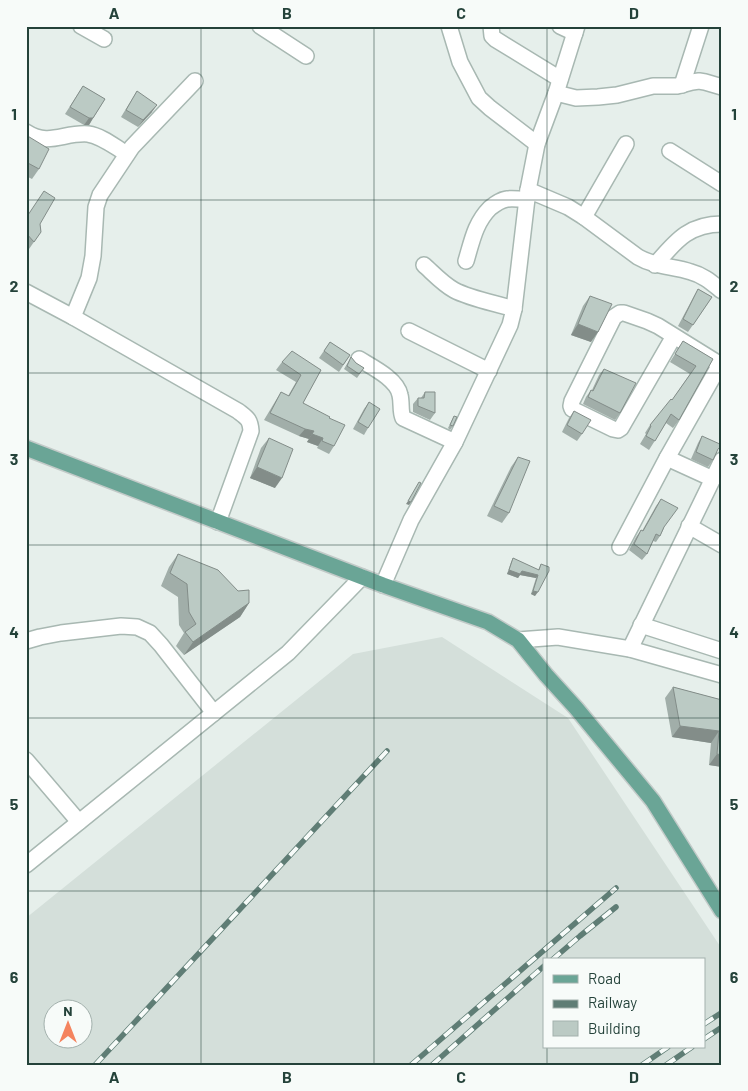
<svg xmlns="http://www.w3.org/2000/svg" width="748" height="1091" font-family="Barlow,sans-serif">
	<rect width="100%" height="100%" fill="#e6efeb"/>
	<path fill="#d4dfda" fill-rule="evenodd" d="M442 637 568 718 722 949V1065H26V918L353 654ZM544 960H704V1047H544ZM52 1008H82V1038H52Z"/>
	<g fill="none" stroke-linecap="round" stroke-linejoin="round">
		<g stroke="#a8b8b2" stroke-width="18">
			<g id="minor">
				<polyline points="81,26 104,39"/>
				<polyline points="260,26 306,56"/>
				<polyline points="449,26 460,62 479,98 490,108 537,144"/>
				<polyline points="491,26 492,36 495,39 560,79"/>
				<polyline points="560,26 575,33"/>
				<polyline points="682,85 701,26"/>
				<polyline points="556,93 576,98 598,97 617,95 653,86 677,86 692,82 699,81 705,82 722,87"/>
				<path d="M26 132C49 147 64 132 88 134 102 136 115 147 127 154"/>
				<polyline points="670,151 722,184"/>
				<path d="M528 190 568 207 584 217 638 257C655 267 673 266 691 272 703 275 712 283 722 291"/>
				<polyline points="584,217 626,144"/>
				<path d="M466 261C472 241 475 223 490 208 495 204 500 200 507 199 513 198 520 199 527 200"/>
				<path d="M424 265C433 273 443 284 454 290 471 299 495 303 514 309"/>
				<path d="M655 265C675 242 688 224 722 224"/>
				<path d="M26 292 73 317 238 411C247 418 250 419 251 431L218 522"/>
				<polyline points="73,317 89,278 93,256 96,207 100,195 132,147 195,81"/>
				<polyline points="409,331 489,371"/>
				<path d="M359 359C372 367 397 379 400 395 402 403 400 411 403 418L455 442"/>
				<polyline points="667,458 713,479"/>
				<polyline points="689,526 722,545"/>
				<polyline points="620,547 667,458 718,368 718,365 716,362 658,326 647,321 624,313 620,313 614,317 572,401 571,406 572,409 613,429 618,430 621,428 674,336"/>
				<polyline points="383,585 411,520 455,442 510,325 514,309 528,190 537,144 556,93 577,26"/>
				<polyline points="641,625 722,651"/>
				<polyline points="518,640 558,637 630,649 722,675"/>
				<polyline points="26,641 40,637 61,633 121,626 137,627 150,633 161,645 214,713"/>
				<polyline points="630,649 722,460"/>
				<polyline points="26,760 79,822"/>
				<polyline points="26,865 288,653 362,577"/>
			</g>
		</g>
		<g stroke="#c2cac8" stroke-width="18">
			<polyline id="major" points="26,448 383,585 488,622 518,640 546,675 576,708 653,801 722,911"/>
		</g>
		<use href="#minor" stroke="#fff" stroke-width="15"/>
		<use href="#major" stroke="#6aa596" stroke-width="15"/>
		<g stroke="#5f7d75" stroke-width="5.5">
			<g id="rail">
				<polyline points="552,960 580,936 616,907"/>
				<polyline points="704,1024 721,1013"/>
				<polyline points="704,1039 722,1027"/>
				<polyline points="95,1065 387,751"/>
				<polyline points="411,1065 616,888"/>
				<polyline points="432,1065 544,966"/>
				<polyline points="642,1065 668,1047"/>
				<polyline points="666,1065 692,1047"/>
			</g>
		</g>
		<use href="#rail" stroke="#f7fbf9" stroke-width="4" stroke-dasharray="11" stroke-linecap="butt"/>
	</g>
	<g fill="#a1aea9">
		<polygon points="83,86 105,99 89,125 84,125 65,114"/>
		<polygon points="137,91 152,112 138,127 121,117"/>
		<polygon points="26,135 39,169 32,179 26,176"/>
		<polygon points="26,217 40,224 41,232 29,249 26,245"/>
		<polygon points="698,289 712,297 688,332 678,326 694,296"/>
		<polygon points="590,296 591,342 571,335 583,306"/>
		<polygon points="683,341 713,359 679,420 673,428 666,423 649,450 640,444 646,434 645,433 650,425 672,400 690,374 670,362"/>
		<polygon points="330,342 350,355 339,372 319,358"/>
		<polygon points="351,357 356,363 364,368 357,378 344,369"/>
		<polygon points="282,362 321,370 303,403 329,418 334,446 329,454 317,448 318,446 307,442 309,439 299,436 264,420 276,400 281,392 288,396 296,382 276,370"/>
		<polygon points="604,369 620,413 615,420 583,404 586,397 591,390 592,390 599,375"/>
		<polygon points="425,392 435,413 430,420 413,412 413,404 418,398 421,398"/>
		<polygon points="369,402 368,428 364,435 353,429 364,409"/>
		<polygon points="574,411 582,434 577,441 562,432 569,418"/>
		<polygon points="454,416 453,426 450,430 448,428"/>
		<polygon points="702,436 716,453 713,460 708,467 691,459 698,443"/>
		<polygon points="269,438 275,488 250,478 261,448"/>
		<polygon points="518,457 509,513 502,523 487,516 511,467"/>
		<polygon points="661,499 664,528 660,536 656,542 653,541 647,554 642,560 629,550 636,537 641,530 642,531 656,506"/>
		<polygon points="178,554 249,603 240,617 184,655 176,646 184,633 179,625 178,597 161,586 169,567"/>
		<polygon points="513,558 538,570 541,564 535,596 531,594 536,578 520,575 518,578 507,574 511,562"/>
		<polygon points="673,687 722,700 722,767 709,765 711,743 672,737 665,698"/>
	</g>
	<g fill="#838d89">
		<polygon points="157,105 152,112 138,127 143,120"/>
		<polygon points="89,118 93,118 89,125 84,125"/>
		<polygon points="578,324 598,332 591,342 571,335"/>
		<polygon points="305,429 314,431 309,439 299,436"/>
		<polygon points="312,434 323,438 318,446 307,442"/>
		<polygon points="257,467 282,478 275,488 250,478"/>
		<polygon points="408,501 411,502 409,505 406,504"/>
		<polygon points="509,570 522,571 538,575 536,578 520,575 518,578 507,574"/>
		<polygon points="533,591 538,592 535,596 531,594"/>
		<polygon points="249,603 240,617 184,655 193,642"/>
		<polygon points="680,726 719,731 711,743 672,737"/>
		<polygon points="717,754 722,755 722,767 709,765"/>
	</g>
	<g fill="#bbcac4" stroke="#838d89">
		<polygon points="83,86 105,99 93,118 89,118 70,107"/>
		<polygon points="137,91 157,105 143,120 126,110"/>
		<polygon points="26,135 49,149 39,169 26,162"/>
		<polygon points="44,191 55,198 40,224 41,232 34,242 26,233 26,218"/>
		<polygon points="698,289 712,297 693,325 683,319"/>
		<polygon points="590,296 612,304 598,332 578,324"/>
		<polygon points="683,341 713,359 679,420 671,414 655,441 646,436 651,426 650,425 671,399 672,400 696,366 675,354"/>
		<polygon points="330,342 350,355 343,365 324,351"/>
		<polygon points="292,351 321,370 303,403 330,417 329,418 345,425 334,446 322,441 323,438 312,434 314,431 305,429 270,413 281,392 289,396 301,375 282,362"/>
		<polygon points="351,357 356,363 364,368 359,374 347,366"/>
		<polygon points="604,369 636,383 620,413 588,397 591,390 593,391"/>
		<polygon points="425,392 435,392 435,413 418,406 418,398 424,398"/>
		<polygon points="369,402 380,409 368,428 358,422"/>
		<polygon points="574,411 591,420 582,434 567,425"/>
		<polygon points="454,416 457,417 453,426 450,425"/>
		<polygon points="702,436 722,445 718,449 713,460 696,452"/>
		<polygon points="269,438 293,449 282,478 257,467"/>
		<polygon points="518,457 530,461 509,513 494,506"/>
		<polygon points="419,482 421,483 411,502 408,501"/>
		<polygon points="661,499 678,508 664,527 660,536 656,534 647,554 634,544 641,530 643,531"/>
		<polygon points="178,554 218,570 238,591 249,590 249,603 193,642 185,632 196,624 189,612 187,584 170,573"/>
		<polygon points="513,558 539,570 541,564 549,567 549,571 538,592 533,591 538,575 522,571 520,574 509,570"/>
		<polygon points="673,687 722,700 722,755 717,754 719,731 680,726"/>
	</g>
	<path fill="none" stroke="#24423a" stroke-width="1" stroke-opacity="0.55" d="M201 26V1065M374 26V1065M547 26V960M26 200H722M26 373H722M26 545H722M26 718H722M26 891H722M547 1047V1065"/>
	<rect width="748" height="1091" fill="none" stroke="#f7fbf9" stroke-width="55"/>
	<rect x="543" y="958" width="162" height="90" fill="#f7fbf9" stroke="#a3b1ad"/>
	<rect x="553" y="975" width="25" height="8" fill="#6aa596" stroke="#a3b1ad"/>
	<text x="588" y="984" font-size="15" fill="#24423a">Road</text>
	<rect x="553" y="1000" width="25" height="8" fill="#5f7d75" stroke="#a3b1ad"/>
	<text x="588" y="1008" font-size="15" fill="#24423a">Railway</text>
	<rect x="553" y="1021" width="25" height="15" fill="#bbcac4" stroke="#a3b1ad"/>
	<text x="588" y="1034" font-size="15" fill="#24423a">Building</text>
	<g transform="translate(68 1024)"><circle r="24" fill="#f7fbf9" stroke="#a3b1ad"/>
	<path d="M0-4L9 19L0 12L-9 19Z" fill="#f4845f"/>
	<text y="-8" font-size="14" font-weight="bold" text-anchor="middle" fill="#24423a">N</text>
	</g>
	<rect x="28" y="28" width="692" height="1036" fill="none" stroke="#24423a" stroke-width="2"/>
	<g font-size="16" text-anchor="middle" font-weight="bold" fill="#24423a">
		<text x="114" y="19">A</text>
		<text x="287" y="19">B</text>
		<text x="461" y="19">C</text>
		<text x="634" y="19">D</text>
		<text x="14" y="120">1</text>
		<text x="734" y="120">1</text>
		<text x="14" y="292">2</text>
		<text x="734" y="292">2</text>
		<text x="14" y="465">3</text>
		<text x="734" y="465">3</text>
		<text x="14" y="638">4</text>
		<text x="734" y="638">4</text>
		<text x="14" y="810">5</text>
		<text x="734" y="810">5</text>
		<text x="14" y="983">6</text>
		<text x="734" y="983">6</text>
		<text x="114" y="1083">A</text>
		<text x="287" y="1083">B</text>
		<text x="461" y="1083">C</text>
		<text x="634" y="1083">D</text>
	</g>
</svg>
